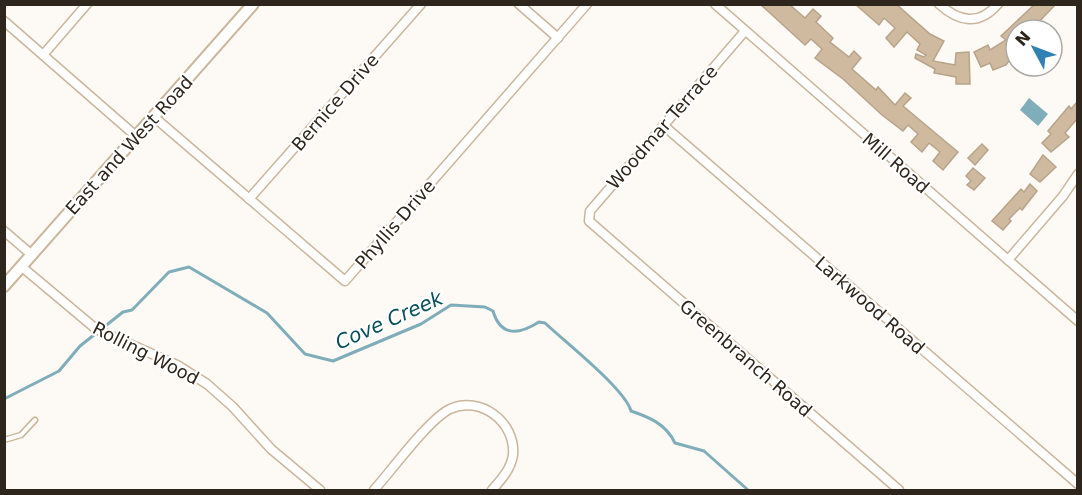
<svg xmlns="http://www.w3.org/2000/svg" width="1082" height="495" font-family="'DejaVu Sans',sans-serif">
	<rect width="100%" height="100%" fill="#fdf9f4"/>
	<polygon fill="#7faeba" points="1029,98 1048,114 1038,126 1020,110"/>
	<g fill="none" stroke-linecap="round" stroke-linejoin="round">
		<path stroke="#7faeba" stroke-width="3" d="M4 399 59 371 80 346 123 312 132 310 169 272 189 267 267 313 305 354 333 361 421 324 451 305 485 307 493 311C501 338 520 334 539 322L545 323C565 342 625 389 631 411 649 417 666 424 675 443L704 451 748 490"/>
	</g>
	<g fill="#cfbaa0" stroke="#b8a48a" stroke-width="1.5">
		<polygon points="760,4 789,4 805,18 813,9 821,16 816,22 833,38 830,42 849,57 854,51 861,58 852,69 876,90 878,87 895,105 905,93 911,98 903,106 958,152 943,170 933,161 940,152 929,143 922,152 911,142 918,134 908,125 903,131 882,115 843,79 815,58 822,49 811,39 805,45"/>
		<polygon points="855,4 896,4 930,34 944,41 933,61 955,65 956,53 969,52 970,84 956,84 956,77 934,73 935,69 915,58 916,54 924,57 926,55 917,50 920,44 907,32 894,47 886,38 895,28 884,18 879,25"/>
		<polygon points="1035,4 1056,4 1031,30 1016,30 1016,52 1006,65 993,70 990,63 981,67 974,52 988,45 990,50 1006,40 1001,36"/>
		<polygon points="1077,102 1077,119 1065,133 1069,137 1051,152 1042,143 1051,134 1048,131 1069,106 1071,109"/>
		<polygon points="982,144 988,150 975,165 968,158"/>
		<polygon points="1043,155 1056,167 1040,182 1030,174"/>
		<polygon points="973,168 985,178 974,190 967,185 971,181 966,176"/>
		<polygon points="1030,184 1037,191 1022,210 1020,208 1009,219 1011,221 1003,230 992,221 1021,189 1024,192"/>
	</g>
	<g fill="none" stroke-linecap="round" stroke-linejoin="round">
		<g stroke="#cab69c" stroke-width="7">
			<polyline id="service" points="4,440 21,435 35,420"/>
		</g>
		<g stroke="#cab69c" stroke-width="11">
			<g id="minor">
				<polyline points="519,4 558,38"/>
				<polyline points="715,4 1078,321"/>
				<path d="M939 4C959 22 979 26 998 4"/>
				<polyline points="4,21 137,137"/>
				<polyline points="745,31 590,211 589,221 899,490"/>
				<polyline points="43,55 87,4"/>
				<polyline points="154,117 345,281 587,4"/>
				<polyline points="663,125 1078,484"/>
				<polyline points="249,199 421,4"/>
				<polyline points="4,231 32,255"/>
				<polyline points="1008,260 1063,196 1078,174"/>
				<polyline points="22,267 96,329 177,365 207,384 233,407 271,449 320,490"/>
				<path d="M374 490C392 470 429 419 450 409 480 395 516 422 513 455 511 469 501 480 492 490"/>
			</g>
		</g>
		<g stroke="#cab69c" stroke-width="14">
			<polyline id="tertiary" points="4,286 253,4"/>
		</g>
		<use href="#service" stroke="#fff" stroke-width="4"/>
		<use href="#minor" stroke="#fff" stroke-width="8"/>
		<use href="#tertiary" stroke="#fff" stroke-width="10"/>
	</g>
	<g text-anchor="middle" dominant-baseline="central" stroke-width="4.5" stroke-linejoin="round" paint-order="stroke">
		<g font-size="18" fill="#2e261c" stroke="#fff">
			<text transform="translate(335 102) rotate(-49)">Bernice Drive</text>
			<text transform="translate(662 127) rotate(-49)">Woodmar Terrace</text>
			<text transform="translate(129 145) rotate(-48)">East and West Road</text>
			<text transform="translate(896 163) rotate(41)">Mill Road</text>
			<text transform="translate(395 224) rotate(-49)">Phyllis Drive</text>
			<text transform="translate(870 305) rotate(41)">Larkwood Road</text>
			<text transform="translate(146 353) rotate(27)">Rolling Wood</text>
			<text transform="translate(746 358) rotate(41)">Greenbranch Road</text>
		</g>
		<g font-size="20" font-style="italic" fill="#084f5c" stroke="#fff">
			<text transform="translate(389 320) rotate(-24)">Cove Creek</text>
		</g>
	</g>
	<rect width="1082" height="495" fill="none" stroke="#2e261c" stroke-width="12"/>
	<g transform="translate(1034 48) rotate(311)"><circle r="28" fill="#ffffff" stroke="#aba8a4" stroke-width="1.5"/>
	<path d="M0-4.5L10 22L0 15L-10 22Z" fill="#3180b2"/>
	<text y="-9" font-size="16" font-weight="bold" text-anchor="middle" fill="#2e261c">N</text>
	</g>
</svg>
